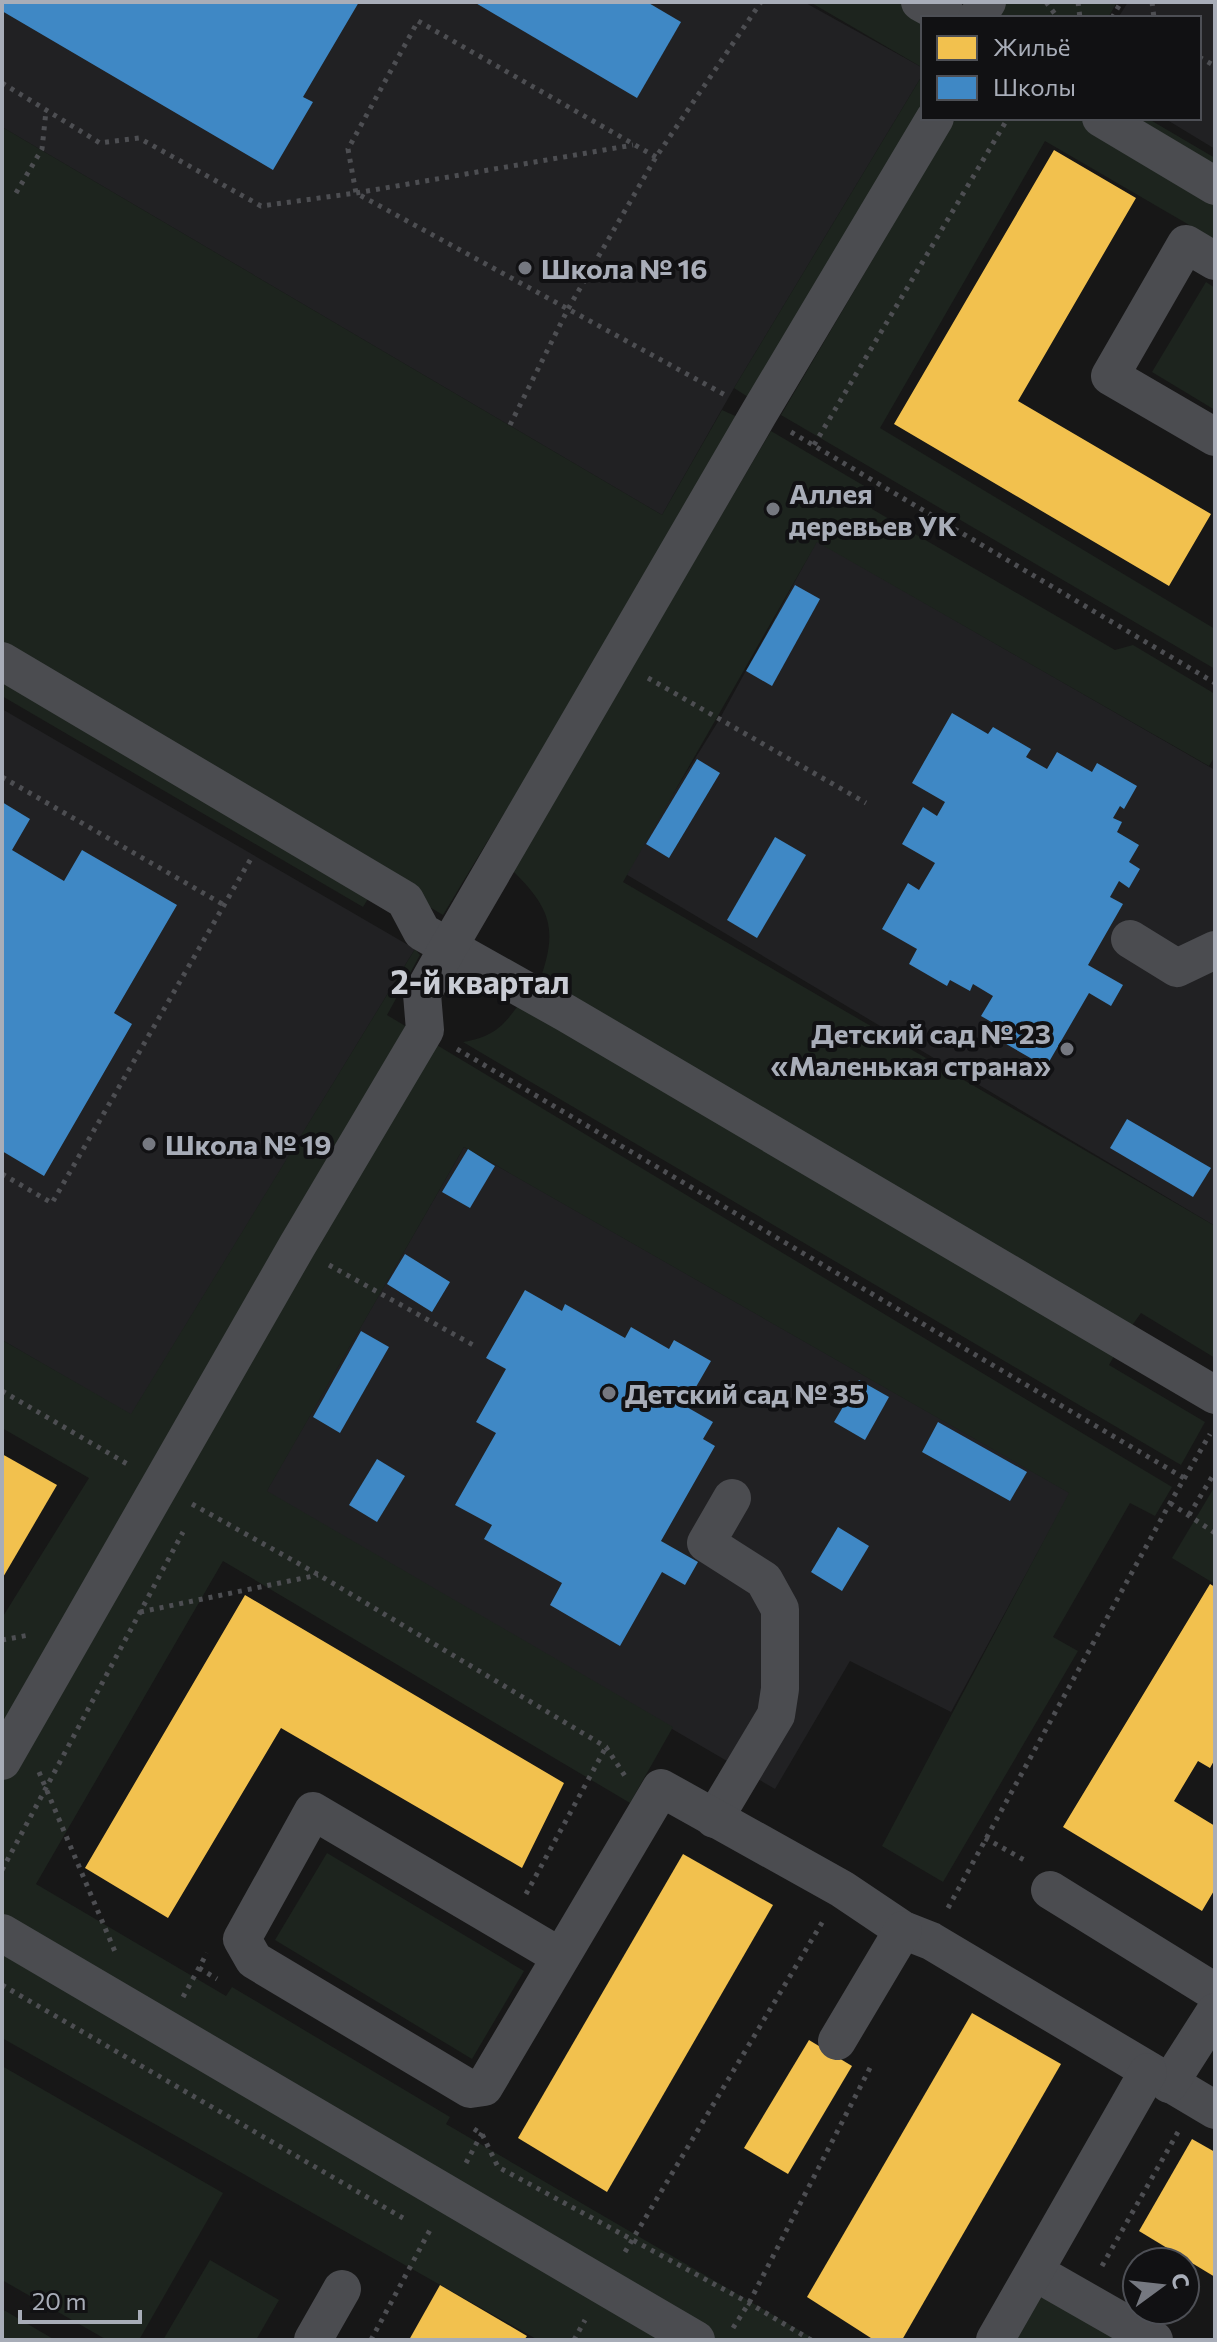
<svg xmlns="http://www.w3.org/2000/svg" width="1217" height="2342" font-family="Commissioner,sans-serif">
	<rect width="100%" height="100%" fill="#171717"/>
	<g fill="#212123">
		<polygon points="2,2 804,2 923,68 923,74 734,388 662,515 2,127"/>
		<polygon points="1128,2 1215,2 1215,149 1164,118 1199,118 1199,18 1118,18"/>
		<polygon points="817,541 1215,770 1215,1226 624,873 719,720"/>
		<polygon points="2,709 415,949 131,1415 2,1340"/>
		<polygon points="464,1147 1070,1493 951,1712 850,1661 775,1789 266,1492"/>
	</g>
	<g fill="#1d241e">
		<polygon points="810,2 899,2 927,18 923,18 923,68"/>
		<polygon points="997,2 1117,2 1108,18 990,18"/>
		<polygon points="923,74 923,107 748,397 734,388"/>
		<polygon points="956,118 1147,118 1215,158 1215,240 1045,141 880,428 1215,629 1215,669 781,415"/>
		<polygon points="2,127 662,515 722,410 742,419 443,915 2,653"/>
		<polygon points="1206,282 1215,288 1215,410 1152,372"/>
		<path d="M771 431 866 487 872 509 1115 650 1133 645 1215 694V756L1209 766 817 542 623 882 1215 1226V1358L1141 1313 1128 1331 538 985C558 932 553 910 512 870Z"/>
		<polygon points="2,676 371,894 363,907 2,696"/>
		<polygon points="415,949 420,955 387,1015 1172,1487 1155,1516 1130,1503 1053,1637 1078,1651 943,1882 882,1846 1069,1493 464,1147 267,1491 673,1727 630,1803 223,1561 36,1884 226,1996 232,1987 450,2117 446,2124 816,2340 538,2340 2,2038 2,1618 89,1478 2,1428 2,1340 131,1414"/>
		<path d="M523 999 1118 1349 1109 1365 1205 1422 1181 1465 463 1042C496 1036 504 1025 523 999Z"/>
		<polygon points="1215,1486 1215,1584 1172,1558"/>
		<polygon points="327,1853 524,1971 472,2059 275,1940"/>
		<polygon points="2,2066 223,2193 139,2340 107,2340 2,2280"/>
		<polygon points="210,2260 279,2300 256,2340 163,2340"/>
		<polygon points="1060,2295 1139,2340 1008,2340 1031,2299"/>
		<polygon points="2,2309 55,2340 2,2340"/>
	</g>
	<g fill="#f2c14e">
		<polygon points="1054,150 1136,198 1018,401 1211,514 1169,586 894,424"/>
		<polygon points="2,1454 57,1485 2,1579"/>
		<polygon points="1210,1584 1215,1587 1215,1759 1210,1768 1198,1761 1174,1801 1215,1826 1215,1889 1202,1911 1063,1827"/>
		<polygon points="245,1595 564,1783 522,1868 281,1728 168,1918 85,1868"/>
		<polygon points="683,1854 773,1905 607,2192 518,2138"/>
		<polygon points="972,2013 1061,2064 902,2340 874,2340 807,2297"/>
		<polygon points="809,2040 852,2066 788,2174 744,2148"/>
		<polygon points="1192,2139 1215,2152 1215,2277 1139,2231"/>
		<polygon points="440,2285 527,2336 524,2340 409,2340"/>
	</g>
	<g fill="#3f88c5">
		<polygon points="2,2 359,2 303,97 313,102 273,170 2,11"/>
		<polygon points="474,2 647,2 681,22 637,98"/>
		<polygon points="795,585 820,599 772,686 746,671"/>
		<polygon points="952,713 988,734 993,727 1031,749 1026,757 1047,769 1057,752 1092,772 1097,763 1137,786 1124,809 1120,806 1113,818 1122,822 1117,832 1139,845 1129,862 1140,869 1129,888 1119,881 1110,897 1123,904 1088,965 1123,985 1111,1006 1089,993 1046,1067 1001,1041 1007,1031 981,1016 993,996 973,984 970,991 950,980 947,986 909,964 917,949 882,929 908,883 919,890 935,863 902,844 923,807 937,816 945,802 912,783"/>
		<polygon points="697,759 720,773 669,858 646,844"/>
		<polygon points="2,802 30,819 12,850 64,881 82,850 177,905 114,1013 132,1024 44,1176 2,1151"/>
		<polygon points="775,837 806,855 757,938 727,920"/>
		<polygon points="1127,1119 1211,1168 1193,1197 1110,1148"/>
		<polygon points="468,1149 495,1166 470,1208 442,1192"/>
		<polygon points="405,1254 450,1282 432,1312 387,1284"/>
		<polygon points="525,1290 562,1311 565,1304 625,1338 631,1327 669,1349 674,1340 711,1361 685,1406 713,1422 703,1439 715,1446 661,1541 698,1562 685,1585 662,1572 620,1646 550,1605 562,1583 484,1539 492,1525 455,1505 496,1433 476,1422 506,1369 486,1358"/>
		<polygon points="361,1331 389,1347 340,1433 313,1417"/>
		<polygon points="859,1380 889,1397 865,1440 834,1422"/>
		<polygon points="938,1422 1027,1472 1010,1501 922,1452"/>
		<polygon points="377,1459 405,1476 377,1522 349,1505"/>
		<polygon points="838,1527 869,1546 842,1591 811,1572"/>
	</g>
	<g fill="none" stroke-linecap="round" stroke-linejoin="round">
		<g stroke="#4d4e52" stroke-width="5" stroke-dasharray="4 6" stroke-linecap="butt">
			<polyline points="1046,2 1055,14 1055,18"/>
			<polyline points="1078,2 1080,18"/>
			<polyline points="1152,2 1154,18"/>
			<polyline points="1112,18 1121,2"/>
			<polyline points="1199,57 1215,66"/>
			<polyline points="2,83 100,143 139,138 261,206 356,193 633,145"/>
			<polyline points="656,157 418,21 348,149 356,193 727,396"/>
			<polyline points="16,193 42,149 46,111"/>
			<polyline points="510,425 568,309 656,157 761,2"/>
			<polyline points="791,432 1215,683"/>
			<polyline points="814,445 1008,118"/>
			<polyline points="648,678 866,803"/>
			<polyline points="2,777 224,905"/>
			<polyline points="457,1049 1184,1478"/>
			<polyline points="2,1174 52,1203 253,855"/>
			<polyline points="329,1265 475,1346"/>
			<polyline points="2,1391 129,1465"/>
			<polyline points="1170,1503 1215,1533"/>
			<polyline points="192,1504 319,1575 606,1747 625,1776"/>
			<polyline points="1189,1515 1215,1472"/>
			<polyline points="140,1612 318,1575"/>
			<polyline points="2,1640 29,1635"/>
			<polyline points="39,1772 116,1954"/>
			<polyline points="985,1838 1026,1861"/>
			<polyline points="2,1870 183,1532"/>
			<polyline points="526,1894 606,1747"/>
			<polyline points="948,1908 1170,1503 1210,1434"/>
			<polyline points="199,1968 217,1979"/>
			<polyline points="2,1985 403,2218"/>
			<polyline points="183,1997 207,1953"/>
			<polyline points="474,2129 482,2134 498,2167 749,2303 811,2340"/>
			<polyline points="466,2163 482,2133"/>
			<polyline points="625,2252 823,1921"/>
			<polyline points="1102,2266 1178,2132"/>
			<polyline points="733,2328 749,2303 872,2064"/>
			<polyline points="371,2340 431,2228"/>
			<polyline points="574,2340 585,2320"/>
		</g>
		<g stroke="#4b4c50" stroke-width="38">
			<polyline points="920,2 949,18"/>
			<polyline points="977,18 987,2"/>
			<polyline points="1101,118 1215,186"/>
			<polyline points="1215,261 1186,244 1110,376 1215,437"/>
			<polyline points="2,661 405,900 422,932 566,1013 1215,1395"/>
			<polyline points="1130,939 1177,968 1215,950"/>
			<polyline points="2,1761 297,1246 425,1030 422,994 449,946 759,413 935,118"/>
			<polyline points="714,1819 776,1715 780,1689 780,1609 764,1580 706,1543 732,1498"/>
			<polyline points="1050,1890 1215,1992"/>
			<polyline points="2,1933 696,2340"/>
			<polyline points="561,1957 313,1811 242,1939 254,1960 470,2089 484,2087 661,1788 842,1889 903,1930 931,1941 1215,2110"/>
			<polyline points="837,2041 903,1930"/>
			<polyline points="1169,2084 1215,2012"/>
			<polyline points="1035,2272 1154,2340"/>
			<polyline points="313,2340 342,2289"/>
			<polyline points="995,2340 1148,2072"/>
		</g>
	</g>
	<g fill="#757880" stroke="#111113" stroke-width="3">
		<circle cx="525" cy="268" r="8"/>
		<circle cx="773" cy="509" r="8"/>
		<circle cx="1067" cy="1049" r="8"/>
		<circle cx="149" cy="1144" r="8"/>
		<circle cx="609" cy="1393" r="8"/>
	</g>
	<g text-anchor="middle" dominant-baseline="central" stroke-width="8" stroke-linejoin="round" paint-order="stroke">
		<g font-size="28" font-weight="bold" fill="#a8adb8" stroke="#111113" text-anchor="start">
			<text x="541" y="268">Школа № 16</text>
			<text x="789" y="493">Аллея<tspan x="789" dy="32">деревьев УК</tspan></text>
			<text x="1051" y="1033" text-anchor="end">Детский сад № 23<tspan x="1051" dy="32">«Маленькая страна»</tspan></text>
			<text x="165" y="1144">Школа № 19</text>
			<text x="625" y="1393">Детский сад № 35</text>
		</g>
		<g font-size="32" font-weight="bold" fill="#c9ccd4" stroke="#111113">
			<text x="480" y="981">2-й квартал</text>
		</g>
	</g>
	<rect width="1217" height="2342" fill="none" stroke="#a8adb8" stroke-width="8"/>
	<rect x="921" y="16" width="280" height="104" fill="#111113" stroke="#4d4f55" stroke-width="2"/>
	<rect x="937" y="36" width="40" height="24" fill="#f2c14e" stroke="#4d4f55" stroke-width="2"/>
	<text x="993" y="56" font-size="24" fill="#a8adb8">Жильё</text>
	<rect x="937" y="76" width="40" height="24" fill="#3f88c5" stroke="#4d4f55" stroke-width="2"/>
	<text x="993" y="96" font-size="24" fill="#a8adb8">Школы</text>
	<g transform="translate(1161 2286) rotate(75)"><circle r="38" fill="#111113" stroke="#4d4f55" stroke-width="2"/>
	<path d="M0-6L14 30L0 20L-14 30Z" fill="#757880"/>
	<text y="-12" font-size="22" font-weight="bold" text-anchor="middle" fill="#a8adb8">С</text>
	</g>
	<path d="M20 2310v12h120v-12" fill="none" stroke="#a8adb8" stroke-width="4"/>
	<text x="32" y="2310" font-size="24" fill="#a8adb8" stroke="#111113" stroke-width="6" paint-order="stroke">20 m</text>
</svg>
